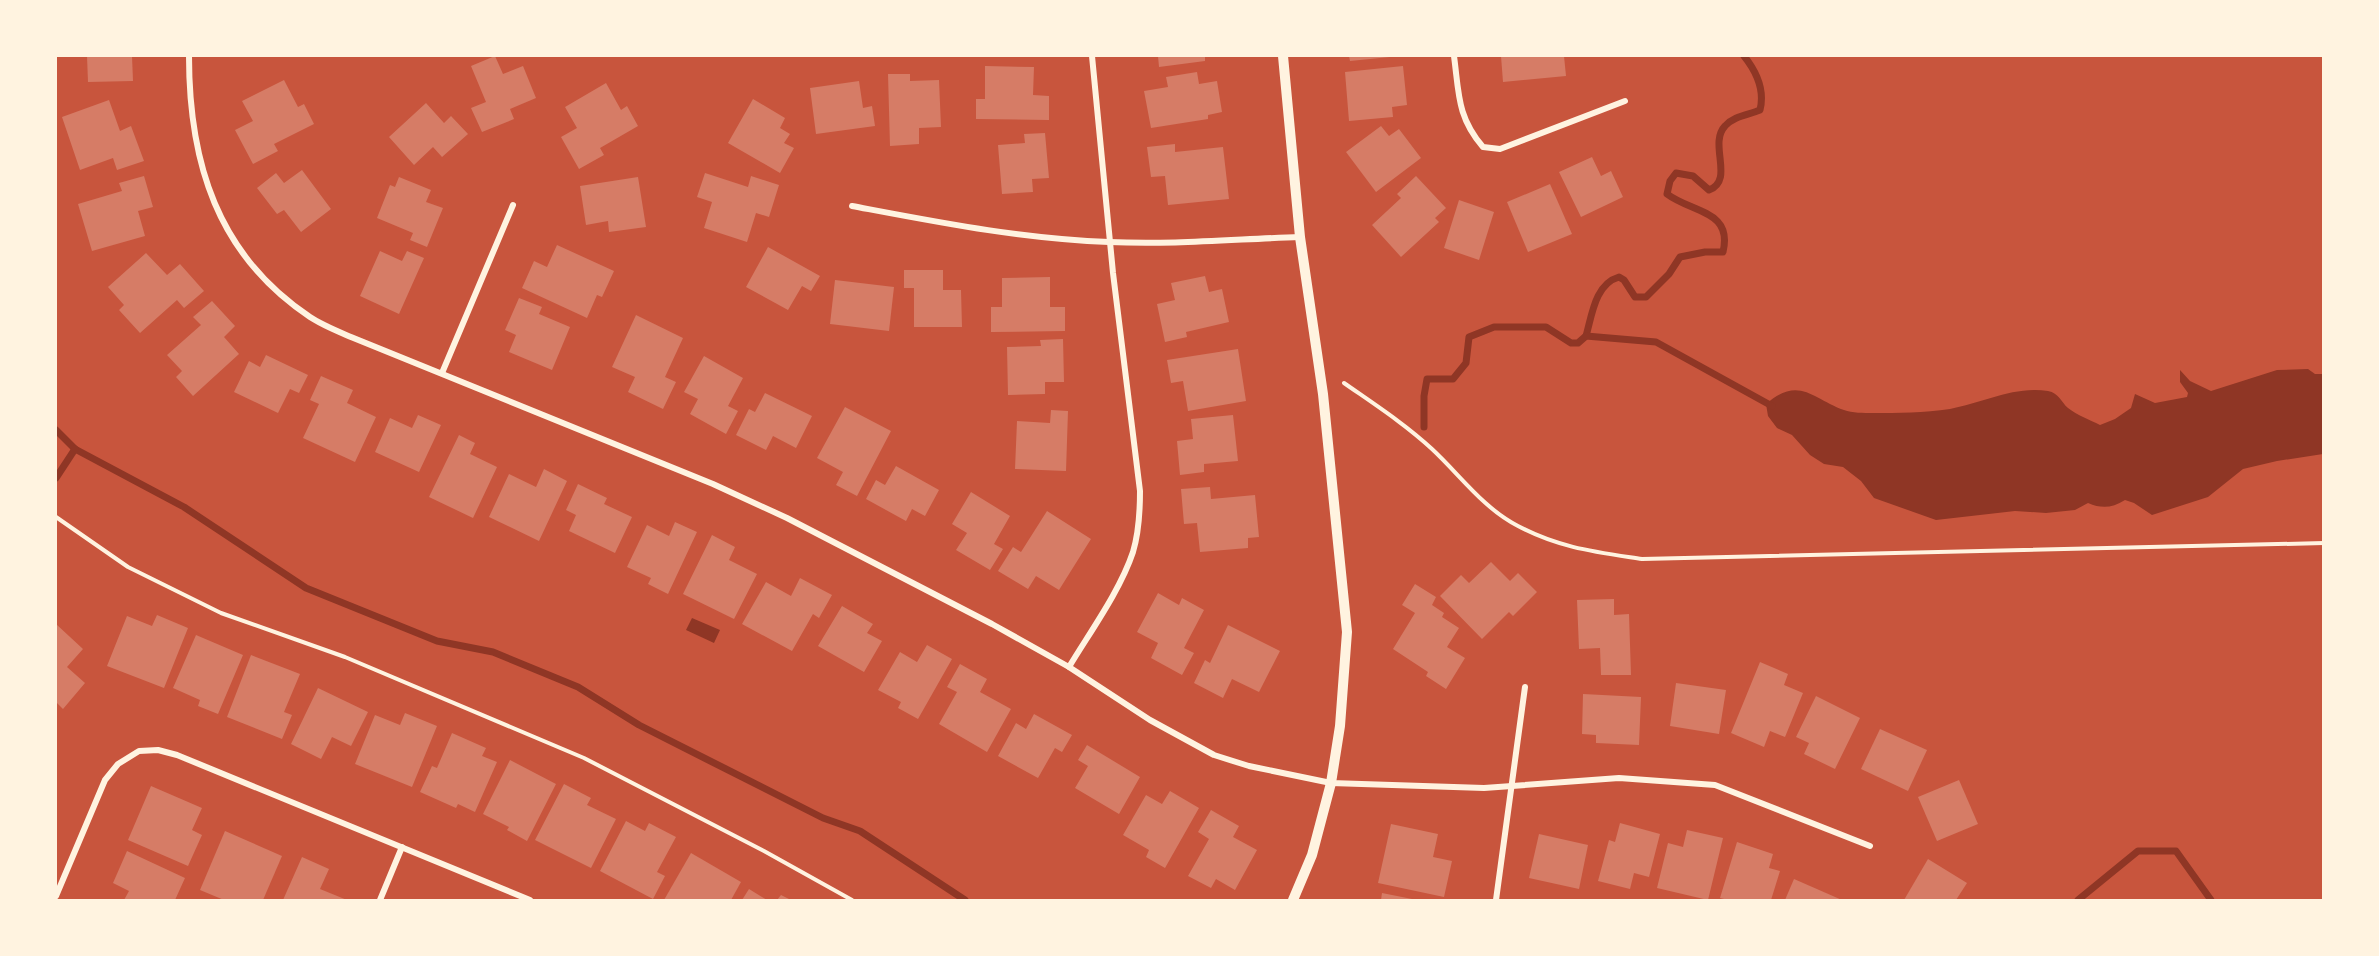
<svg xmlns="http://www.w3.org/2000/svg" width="2379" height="956" font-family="Figtree,sans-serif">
	<rect width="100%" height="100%" fill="#c8553d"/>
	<g fill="#8f3625">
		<path d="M2308 369 2315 374H2323V454L2277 461 2243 469 2208 497 2152 515 2134 503 2125 500C2112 508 2102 509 2088 503L2075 510 2046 513 2015 511 1936 520 1874 498 1861 481 1843 467 1824 464 1810 455 1792 435 1777 428 1768 416 1766 404C1799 375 1813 399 1844 410 1852 413 1864 413 1872 413 1898 413 1924 413 1950 409 1983 403 2013 386 2048 391 2059 393 2061 402 2068 408 2077 415 2090 420 2100 425L2115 419 2131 408 2135 394 2155 403 2187 397 2188 393 2180 382V370L2190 381 2211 391 2277 370Z"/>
		<polygon points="692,618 720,630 714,643 686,630"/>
	</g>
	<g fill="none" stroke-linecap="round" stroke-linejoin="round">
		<g stroke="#8f3625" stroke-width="7">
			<path d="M1586 336C1592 315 1595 284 1619 277L1624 280 1635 297H1646L1669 274 1680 257 1705 252H1723C1733 210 1692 213 1667 194L1670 181 1676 173 1693 176 1709 190C1735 180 1708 144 1725 126 1734 116 1748 115 1760 110 1765 90 1756 71 1744 56"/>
			<polyline points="1424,427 1424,396 1427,379 1453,379 1466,363 1469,337 1494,327 1546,327 1571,343 1578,343 1586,336 1656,342 1772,406"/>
			<polyline points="56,430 75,449 184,507 306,588 437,641 493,652 578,687 639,725 823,818 860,831 965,900"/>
			<polyline points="56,478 75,449"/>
			<polyline points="2078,900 2138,851 2176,851 2211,900"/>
		</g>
	</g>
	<g fill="#d67c66">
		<polygon points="87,56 132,56 133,81 88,82"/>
		<polygon points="495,56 503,74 523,66 536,98 510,109 514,119 482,132 471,108 486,102 471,66"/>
		<polygon points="1158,56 1205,56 1205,61 1159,67"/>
		<polygon points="1349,56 1390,56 1390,57 1350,61"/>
		<polygon points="1501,56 1564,56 1566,76 1503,82"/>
		<polygon points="985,66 1034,67 1033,95 1049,96 1049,120 976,119 976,99 985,99"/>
		<polygon points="1403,66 1407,105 1392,107 1393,117 1349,121 1345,72"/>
		<polygon points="1197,72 1199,84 1217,81 1222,112 1208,115 1208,119 1151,128 1144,91 1168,87 1166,77"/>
		<polygon points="888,74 910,74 910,81 939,80 941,127 919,128 919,144 890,146"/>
		<polygon points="284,80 298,107 304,104 314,124 274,144 278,151 253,164 235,130 253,121 242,101"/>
		<polygon points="859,81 863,108 872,106 875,126 816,134 810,88"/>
		<polygon points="606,83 621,110 627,106 638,126 600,148 604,155 579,169 561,137 577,128 565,107"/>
		<polygon points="753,99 785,118 780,128 790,134 784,143 794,148 780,173 728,143"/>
		<polygon points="109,100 120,131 131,126 144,161 117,170 113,158 80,170 62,117"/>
		<polygon points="426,103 444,123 451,116 468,134 442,157 433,147 414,165 389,137"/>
		<polygon points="1381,126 1389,136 1399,129 1421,158 1376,192 1346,152"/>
		<polygon points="1045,133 1049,178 1032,179 1033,192 1002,194 998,145 1025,143 1024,134"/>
		<polygon points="1175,144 1175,152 1223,147 1229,199 1168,205 1165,176 1151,177 1147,147"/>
		<polygon points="1592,157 1601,176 1611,171 1623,197 1581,217 1559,172"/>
		<polygon points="302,170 331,209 301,232 284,210 277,214 257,188 276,173 284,183"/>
		<polygon points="705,173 748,187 751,176 779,185 769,217 756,213 747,242 704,228 712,202 697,197"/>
		<polygon points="144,176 153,207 138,211 145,236 92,251 78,204 122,191 119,183"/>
		<polygon points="1416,176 1446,208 1435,218 1439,222 1401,257 1372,225 1401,198 1397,194"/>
		<polygon points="399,177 431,190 426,202 443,208 427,247 410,240 413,233 377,218 390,185 395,187"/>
		<polygon points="638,177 646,227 609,232 608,221 586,225 580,186"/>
		<polygon points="1550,184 1572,234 1528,252 1507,202"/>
		<polygon points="1459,200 1494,212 1479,260 1444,248"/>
		<polygon points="557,245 614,271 602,297 597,295 587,318 522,288 534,261 547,267"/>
		<polygon points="768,247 820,276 811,291 802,286 788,310 746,287"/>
		<polygon points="380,251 402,261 407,251 424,258 399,314 360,296"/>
		<polygon points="146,253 167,275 180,264 204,291 184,308 177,300 140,333 119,310 124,305 108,287"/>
		<polygon points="904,270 943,270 943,290 961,290 962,327 914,327 914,288 904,288"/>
		<polygon points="1205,276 1209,292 1222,289 1229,322 1186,332 1187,337 1165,342 1157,304 1175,300 1171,283"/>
		<polygon points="1050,277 1050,307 1065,307 1065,331 991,332 991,307 1002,307 1002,278"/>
		<polygon points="835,280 894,287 889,331 830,324"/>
		<polygon points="519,298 542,307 539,314 570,327 552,370 509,352 516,335 505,330"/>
		<polygon points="212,301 235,326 224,337 239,354 193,396 176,377 182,371 167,355 201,325 193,317"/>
		<polygon points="636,315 683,338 665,377 676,382 663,409 628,392 635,377 612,367"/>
		<polygon points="1063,339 1064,382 1045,382 1045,394 1008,395 1007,347 1041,346 1040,340"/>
		<polygon points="1238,349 1246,401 1188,411 1183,381 1171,383 1167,360"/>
		<polygon points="266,355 308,375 299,393 290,389 278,413 234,392 249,361 260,367"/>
		<polygon points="704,356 743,378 728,406 738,411 726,434 690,414 698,399 684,392"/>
		<polygon points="321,376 353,390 347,403 376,417 355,462 303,438 319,404 310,400"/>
		<polygon points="765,393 812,416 796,448 773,436 766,450 736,435 749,409 755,412"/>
		<polygon points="845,407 891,431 857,496 836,485 843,472 817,458"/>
		<polygon points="1051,410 1068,411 1066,471 1015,469 1017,421 1050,423"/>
		<polygon points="418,415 441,425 419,472 375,452 390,418 412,428"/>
		<polygon points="1233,415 1238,461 1204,464 1204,472 1180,475 1177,441 1193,439 1191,419"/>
		<polygon points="459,435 475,443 470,454 497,467 473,518 429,497"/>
		<polygon points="896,466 939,490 925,516 912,509 906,521 866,499 876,480 885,485"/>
		<polygon points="544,469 567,481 539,541 489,517 509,474 536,487"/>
		<polygon points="578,484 607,498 604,504 632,517 615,553 569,531 576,515 566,510"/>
		<polygon points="1210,487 1211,499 1255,495 1259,537 1248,538 1248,548 1200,552 1197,523 1184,524 1181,489"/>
		<polygon points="971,492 1010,516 994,544 1003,549 990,570 956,550 967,533 952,524"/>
		<polygon points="1047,511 1091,539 1059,590 1036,576 1028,589 998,571 1013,547 1021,552"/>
		<polygon points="675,522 697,532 668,594 648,584 651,578 627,567 647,525 669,536"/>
		<polygon points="712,535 735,547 729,560 757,574 734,619 683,594"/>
		<polygon points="1491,562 1510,581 1518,573 1537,592 1513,616 1509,612 1482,639 1440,596 1461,575 1469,583"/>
		<polygon points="800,578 832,595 819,618 813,614 792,651 742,624 766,582 791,596"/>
		<polygon points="1415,584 1436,597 1432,605 1444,613 1442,617 1459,628 1447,647 1465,658 1446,689 1426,676 1428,672 1393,649 1415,613 1402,605"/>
		<polygon points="1158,593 1179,605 1182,598 1204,610 1184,648 1194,653 1182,675 1151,658 1158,643 1137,632"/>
		<polygon points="1614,599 1614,615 1629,614 1631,675 1601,675 1600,648 1579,649 1577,600"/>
		<polygon points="842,606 873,624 867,633 882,641 864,672 818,646"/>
		<polygon points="157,615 188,628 164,688 107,666 127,616 152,626"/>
		<polygon points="56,624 83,649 67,667 85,683 63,709 56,702"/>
		<polygon points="1228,625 1280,651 1259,692 1232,679 1223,698 1194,683 1205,660 1210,663"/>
		<polygon points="196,635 243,655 218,714 198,706 200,700 173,688"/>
		<polygon points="927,645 952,659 918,719 898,708 901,702 878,690 900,652 917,662"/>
		<polygon points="251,655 300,674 284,712 292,715 282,739 227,717"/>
		<polygon points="1760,662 1788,674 1784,685 1803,693 1785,737 1770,731 1764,747 1731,733"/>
		<polygon points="960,664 987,679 980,692 1011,709 987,752 939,724 957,692 947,687"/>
		<polygon points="1676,683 1726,690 1719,734 1670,726"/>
		<polygon points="318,688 368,712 351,746 332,737 321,759 291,744"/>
		<polygon points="1583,694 1641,697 1639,745 1596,743 1596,735 1582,734"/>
		<polygon points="1816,696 1860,718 1835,769 1804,754 1809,743 1796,737"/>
		<polygon points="405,713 437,726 412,787 355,764 375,715 400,725"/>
		<polygon points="1034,714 1072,735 1062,752 1055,748 1038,778 998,756 1016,723 1026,729"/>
		<polygon points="1880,729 1927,750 1908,791 1861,769"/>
		<polygon points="452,733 486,748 482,756 497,762 475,812 458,804 456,808 420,792 432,766 437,768"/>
		<polygon points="1087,745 1140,777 1119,814 1075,788 1088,766 1078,760"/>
		<polygon points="510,760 556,784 527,841 507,830 509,827 483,814"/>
		<polygon points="1959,780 1978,824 1937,841 1918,797"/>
		<polygon points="564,784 591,798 587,805 616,819 591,868 535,840"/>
		<polygon points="151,786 202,808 192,830 202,835 188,866 128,840"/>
		<polygon points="1170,791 1199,808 1165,868 1146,857 1149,850 1123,835 1146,795 1162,804"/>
		<polygon points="1211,810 1239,826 1233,837 1257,850 1235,890 1216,879 1211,888 1188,876 1209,839 1198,832"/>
		<polygon points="626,821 645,831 649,823 676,837 657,872 665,876 653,899 600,871"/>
		<polygon points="1620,823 1660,834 1649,877 1634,873 1630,889 1598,881 1609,840 1615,842"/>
		<polygon points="1391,824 1438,834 1433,857 1452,861 1444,897 1378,883"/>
		<polygon points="1687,830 1723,838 1708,900 1657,888 1668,843 1683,847"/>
		<polygon points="225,831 282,856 263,900 224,900 200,890"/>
		<polygon points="1539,834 1588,845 1579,889 1529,878"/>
		<polygon points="1737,842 1773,854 1769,868 1780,871 1771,900 1728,900 1720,898"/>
		<polygon points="127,851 185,878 175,900 124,900 129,891 113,883"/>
		<polygon points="691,853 741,882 731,900 664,900"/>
		<polygon points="302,857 329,869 320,889 347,900 283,900"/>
		<polygon points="1928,859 1967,883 1956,900 1904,900"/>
		<polygon points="1794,879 1842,900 1785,900"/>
		<polygon points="749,889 767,900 742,900"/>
		<polygon points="1382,893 1412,899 1412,900 1381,900"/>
		<polygon points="781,895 791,900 777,900"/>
	</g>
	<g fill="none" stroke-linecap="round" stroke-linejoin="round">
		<g stroke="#fff3e0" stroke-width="4">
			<path d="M1344 383C1374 404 1405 424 1432 449 1460 475 1483 508 1518 526 1559 548 1596 552 1642 559L2324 543"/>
			<polyline points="56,517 128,567 221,613 345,657 584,758 764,851 852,900"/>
		</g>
		<g stroke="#fff3e0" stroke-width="6">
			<path d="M189 56C189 162 217 255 310 317 322 325 337 331 351 337L713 484 787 518 992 624 1069 667 1150 720 1214 755 1249 766 1331 783 1484 788 1619 778 1715 785 1870 846"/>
			<path d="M1454 56C1459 93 1457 117 1483 147L1500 149 1625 101"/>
			<path d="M852 206C937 222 1022 239 1109 242 1172 245 1237 239 1300 237"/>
			<polyline points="442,373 513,205"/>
			<path d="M1069 667C1090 632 1120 591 1133 552 1139 532 1140 512 1140 491L1113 273 1092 56"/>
			<polyline points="56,896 105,780 118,764 139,751 158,750 177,755 530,900"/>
			<polyline points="380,900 402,847"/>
			<polyline points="1496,900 1525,687"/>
		</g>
		<polyline stroke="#fff3e0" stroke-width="10" points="1283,56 1300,237 1323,394 1347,632 1340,726 1331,783 1312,855 1293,900"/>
	</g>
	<rect width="2379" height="956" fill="none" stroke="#fff3e0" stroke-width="114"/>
</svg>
